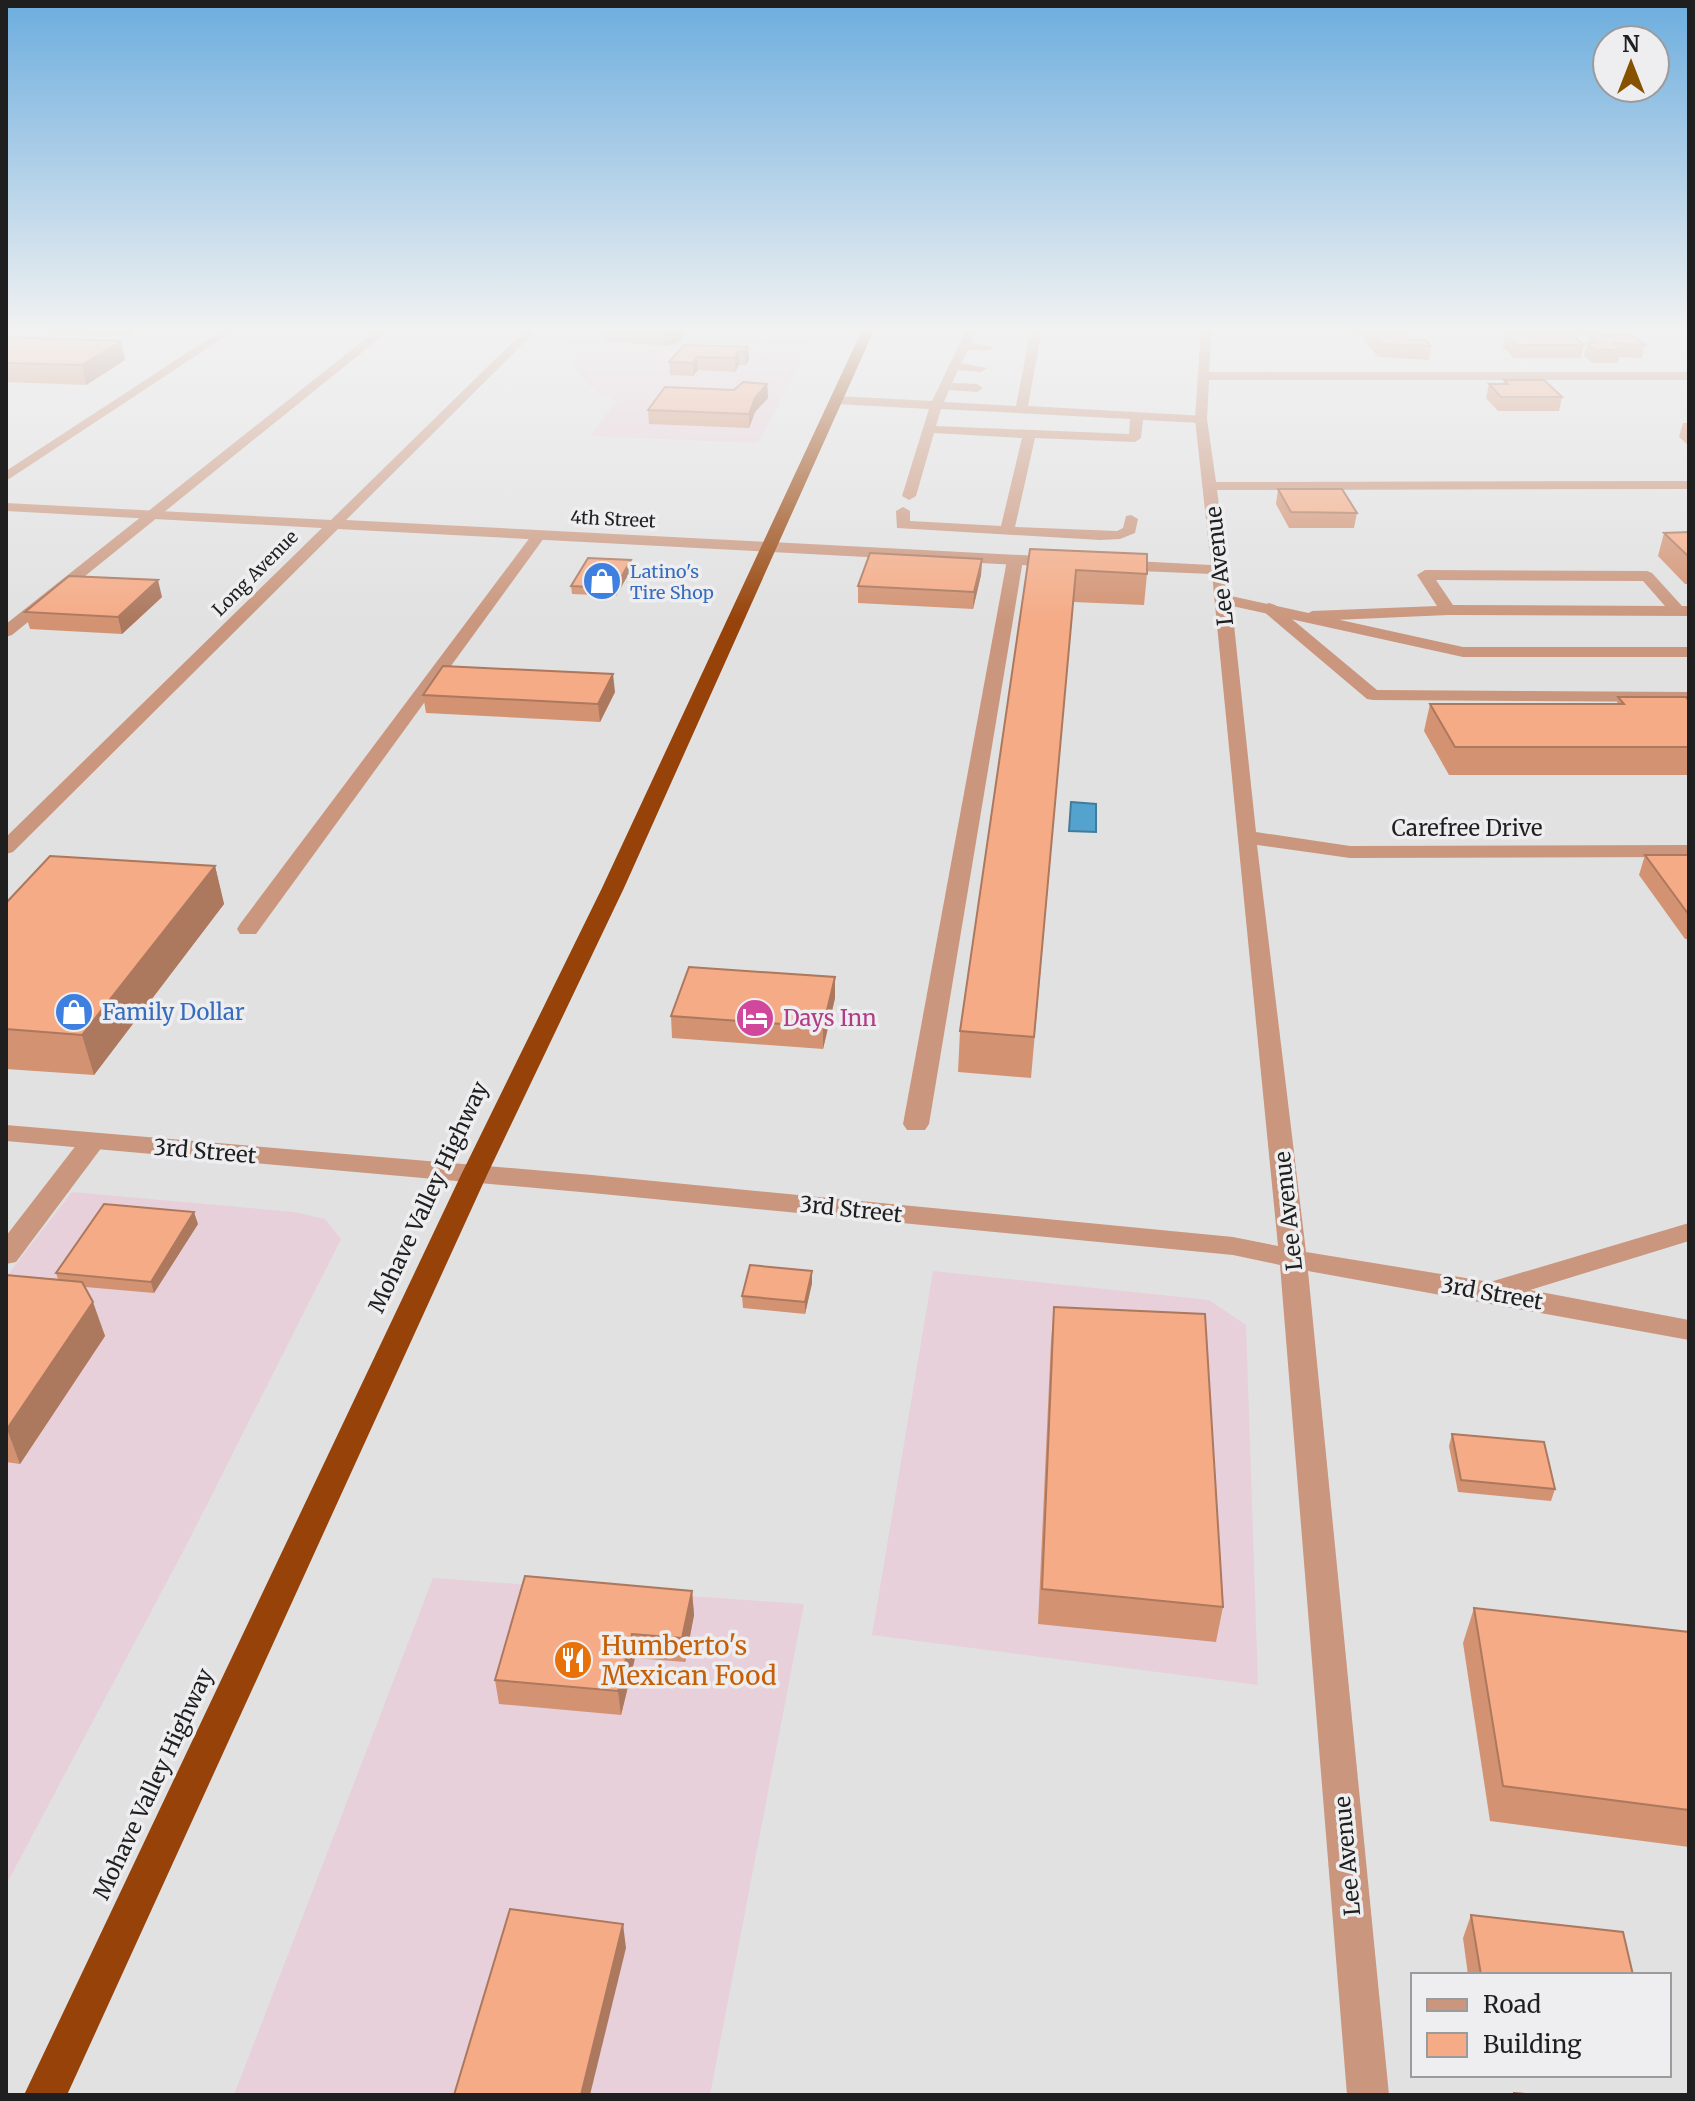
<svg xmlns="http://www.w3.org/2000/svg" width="1695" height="2101" font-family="Merriweather,serif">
	<rect width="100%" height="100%" fill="#e1e1e2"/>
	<g fill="#e7d0da">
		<polygon points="576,328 819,328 758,443 590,436 617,401 595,391 572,366 567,337"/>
		<polygon points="72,1192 294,1212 325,1219 341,1239 188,1542 6,1885 6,1277"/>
		<polygon points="933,1271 1209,1300 1246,1325 1258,1685 872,1635"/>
		<polygon points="433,1578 804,1604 710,2095 234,2095"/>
	</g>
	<polygon fill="#53a3ce" stroke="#437b9a" stroke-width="2" points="1071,802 1096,804 1096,832 1069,831"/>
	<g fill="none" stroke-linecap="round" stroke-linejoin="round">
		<g fill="#ca967d" fill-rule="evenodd">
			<polygon points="379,328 392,328 12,635 6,637 6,624"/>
			<path d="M967 328H978L971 343 994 347 988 350H968L961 363 987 368 981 372 958 370 952 383 977 384 983 388 977 392 949 390 944 402 1016 406 1031 328H1042L1028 406 1205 416V422L1201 423 1143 420 1141 438 1135 442 1035 438 1015 527 1117 531 1123 528 1126 516 1131 515 1138 519 1135 533 1120 539 1100 540 897 528 896 511 903 507 910 511V521L1001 526 1022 438 934 433 916 496 909 500 902 496 929 409 836 404 830 400 836 396 932 401ZM941 409 1130 419 1129 434 936 426Z"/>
			<polygon points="539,531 544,532 544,538 256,934 240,934 237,929 240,924 534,532"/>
			<polygon points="1015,555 1023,560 929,1124 925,1130 907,1130 903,1124 1007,560"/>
			<path d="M1425 570 1647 571 1652 573 1682 606H1689V616L1448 615 1312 621 1304 616 1312 611 1437 606 1417 575ZM1436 580 1643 581 1665 606 1453 605Z"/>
			<polygon points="1269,603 1275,605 1377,690 1689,692 1689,702 1373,700 1367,699 1263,611 1263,605"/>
			<polygon points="93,1133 102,1135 106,1141 102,1147 16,1262 6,1264 6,1236 84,1135"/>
		</g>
		<g fill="#ca967d" fill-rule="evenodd">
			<polygon points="225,328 238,328 6,481 6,471"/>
			<polygon points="527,328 539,328 346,520 1058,557 1066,562 1058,567 338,529 13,852 6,854 6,837 322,528 6,511 6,503 331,520"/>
			<polygon points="1201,328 1212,328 1209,372 1689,372 1689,380 1209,380 1207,419 1216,482 1689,481 1689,489 1217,490 1231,596 1463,647 1689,647 1689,657 1463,657 1232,606 1256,832 1350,846 1689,845 1689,857 1350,858 1257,845 1306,1252 1490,1282 1689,1223 1689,1241 1530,1290 1689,1320 1689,1340 1308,1271 1389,2095 1347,2095 1280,1265 1233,1255 592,1193 6,1141 6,1125 592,1175 1233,1237 1278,1246 1212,574 1115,570 1107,565 1115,560 1211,565 1195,419"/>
		</g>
		<polygon fill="#964208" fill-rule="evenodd" points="863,328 875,328 624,888 487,1175 67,2095 24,2095 461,1175 602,888"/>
	</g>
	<g fill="#d39373">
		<polygon points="45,328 140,328 127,336 46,334"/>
		<polygon points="605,328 690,328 679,343 664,346 606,341"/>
		<polygon points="1344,328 1399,328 1410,340 1431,346 1429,360 1378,357 1364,340 1364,335 1351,335"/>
		<polygon points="1411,328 1451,328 1450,331 1414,331"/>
		<polygon points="1502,328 1549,328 1549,331 1506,331"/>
		<polygon points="1552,328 1601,328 1599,335 1573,335 1584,345 1581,358 1514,358 1503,347 1505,334 1559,334"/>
		<polygon points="1589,335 1645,345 1642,358 1619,357 1618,363 1593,363 1584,356"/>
		<polygon points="6,337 125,360 86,385 6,382"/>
		<polygon points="748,347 749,360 746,365 739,365 735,372 698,370 693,376 670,375 669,362"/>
		<polygon points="1504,380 1562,397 1559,411 1498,411 1486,398 1489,384 1503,384"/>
		<polygon points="767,384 768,398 755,412 749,428 649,424 648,410 734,390"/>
		<polygon points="1683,423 1689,423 1689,446 1679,437"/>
		<polygon points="1278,489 1357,513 1354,528 1289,528 1276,504"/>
		<polygon points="1689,532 1689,584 1685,584 1658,556 1664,533"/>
		<polygon points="1030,549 1147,574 1144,605 1073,602 1031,1078 958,1072 960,1031"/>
		<polygon points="982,559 981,575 973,609 858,603 858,586"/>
		<polygon points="631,560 632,568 616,596 572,594 571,586"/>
		<polygon points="162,597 122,634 30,629 25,612"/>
		<polygon points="615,692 600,722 426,713 423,695"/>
		<polygon points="1618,697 1689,701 1689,775 1449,775 1424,731 1430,704 1617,704"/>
		<polygon points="1645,855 1689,855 1689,939 1685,939 1639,875"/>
		<polygon points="215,866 224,904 94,1075 6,1069 6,903"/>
		<polygon points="835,998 823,1049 672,1038 671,1016"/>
		<polygon points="198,1224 154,1293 85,1287 105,1336 20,1464 6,1462 6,1275 58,1279 56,1273"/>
		<polygon points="812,1283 805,1314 743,1308 742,1296"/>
		<polygon points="1054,1307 1223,1607 1216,1642 1038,1624 1051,1341"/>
		<polygon points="1452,1434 1555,1489 1551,1501 1458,1492 1449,1446"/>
		<polygon points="692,1591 694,1615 685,1662 635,1658 621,1715 499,1704 495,1680"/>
		<polygon points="1474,1608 1689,1632 1689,1847 1490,1821 1463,1643"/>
		<polygon points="1471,1915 1633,1975 1468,1975 1463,1938"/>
	</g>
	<g fill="#ac785e">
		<polygon points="125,328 140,328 127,336"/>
		<polygon points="663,328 690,328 679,343 664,346"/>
		<polygon points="121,341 125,360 86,385 82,365"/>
		<polygon points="748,347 749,360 746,365 745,352"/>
		<polygon points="739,351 739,365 735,372 735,358"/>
		<polygon points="697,357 698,370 693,376 693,363"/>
		<polygon points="767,384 768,398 755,412 749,428 749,414 755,398"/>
		<polygon points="982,559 981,575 973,609 974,592"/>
		<polygon points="631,560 632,568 616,596 615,588"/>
		<polygon points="158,580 162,597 122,634 118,617"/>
		<polygon points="613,674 615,692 600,722 598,704"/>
		<polygon points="215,866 224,904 94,1075 82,1035"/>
		<polygon points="835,977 835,998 823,1049 823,1027"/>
		<polygon points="194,1212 198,1224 154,1293 151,1282"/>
		<polygon points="812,1271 812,1283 805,1314 805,1302"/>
		<polygon points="93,1302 105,1336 20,1464 7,1429"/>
		<polygon points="692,1591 694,1615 685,1662 682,1638"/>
		<polygon points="632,1634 635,1658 621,1715 618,1691"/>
		<polygon points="623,1924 626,1948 590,2095 581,2095"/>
	</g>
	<g fill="#f5ab86" stroke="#ac785e" stroke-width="2">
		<polygon points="1366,328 1399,328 1410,340 1425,340 1431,346 1380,344"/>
		<polygon points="1505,334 1572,334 1584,345 1517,345"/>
		<polygon points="1589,335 1631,335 1645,345 1613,343 1621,350 1596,350 1587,343 1599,343"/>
		<polygon points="6,337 121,341 82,365 6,363"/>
		<polygon points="684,345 748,347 745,352 739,351 735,358 697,357 693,363 669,362"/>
		<polygon points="1504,380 1544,380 1562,397 1501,397 1489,384 1508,384"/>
		<polygon points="743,382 767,384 755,398 749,414 648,410 665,387 734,390"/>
		<polygon points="1278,489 1342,489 1357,513 1291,512"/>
		<polygon points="1689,532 1689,557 1664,533"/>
		<polygon points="1030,549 1147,554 1147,574 1076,570 1034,1037 960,1031"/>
		<polygon points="870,553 982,559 974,592 858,586"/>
		<polygon points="588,558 631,560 615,588 571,586"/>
		<polygon points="69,576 158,580 118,617 25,612"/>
		<polygon points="443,666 613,674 598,704 423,695"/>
		<polygon points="1618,697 1686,697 1689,701 1689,747 1455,747 1430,704 1624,704"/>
		<polygon points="1645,855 1689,855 1689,915"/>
		<polygon points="50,856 215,866 82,1035 6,1029 6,903"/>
		<polygon points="689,967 835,977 823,1027 671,1016"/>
		<polygon points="104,1204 194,1212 151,1282 56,1273"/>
		<polygon points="750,1265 812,1271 805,1302 742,1296"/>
		<polygon points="6,1275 82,1282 93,1302 7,1429"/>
		<polygon points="1054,1307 1205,1314 1223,1607 1042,1589"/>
		<polygon points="1452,1434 1544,1442 1555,1489 1461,1480"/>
		<polygon points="525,1576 692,1591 682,1638 632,1634 618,1691 495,1680"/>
		<polygon points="1474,1608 1689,1632 1689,1810 1503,1786"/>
		<polygon points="510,1909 623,1924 581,2095 454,2095"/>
		<polygon points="1471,1915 1623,1932 1633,1975 1481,1975"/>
		<polygon points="1514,2093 1536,2095 1514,2095"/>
	</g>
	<linearGradient id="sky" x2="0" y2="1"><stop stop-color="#6cadde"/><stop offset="0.53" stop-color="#f2f2f2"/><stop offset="1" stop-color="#f2f2f2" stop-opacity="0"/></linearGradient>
	<rect width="1695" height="622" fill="url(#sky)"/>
	<defs>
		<g id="shop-disc" transform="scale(2)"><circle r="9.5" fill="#3f7fe0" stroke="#eeeef0"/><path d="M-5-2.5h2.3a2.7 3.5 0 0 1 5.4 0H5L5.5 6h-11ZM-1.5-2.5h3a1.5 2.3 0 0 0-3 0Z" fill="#fff"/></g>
		<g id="hotel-disc" transform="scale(2)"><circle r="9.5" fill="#d1479c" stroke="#eeeef0"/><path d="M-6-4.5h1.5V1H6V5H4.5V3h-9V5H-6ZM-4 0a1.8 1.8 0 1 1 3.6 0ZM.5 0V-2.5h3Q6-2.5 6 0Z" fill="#fff"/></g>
		<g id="restaurant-disc" transform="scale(2)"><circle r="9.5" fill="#e8710a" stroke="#eeeef0"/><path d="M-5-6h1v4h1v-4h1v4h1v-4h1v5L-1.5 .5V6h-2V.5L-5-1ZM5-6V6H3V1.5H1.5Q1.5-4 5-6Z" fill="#fff"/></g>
	</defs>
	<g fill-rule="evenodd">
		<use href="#shop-disc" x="602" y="581"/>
		<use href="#shop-disc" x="74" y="1012"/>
		<use href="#hotel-disc" x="755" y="1018"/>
		<use href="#restaurant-disc" x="573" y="1660"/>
	</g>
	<g text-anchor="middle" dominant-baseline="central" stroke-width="7" stroke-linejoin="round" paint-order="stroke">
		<g font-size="18" fill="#1f1f1f" stroke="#eeeef0">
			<text transform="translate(613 519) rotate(3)">4th Street</text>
			<text transform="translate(255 573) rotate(-45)">Long Avenue</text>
		</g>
		<g font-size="18" fill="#366cbe" stroke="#eeeef0" text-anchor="start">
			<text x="630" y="571">Latino's<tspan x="630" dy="21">Tire Shop</tspan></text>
		</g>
		<g font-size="22" fill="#1f1f1f" stroke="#eeeef0">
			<text transform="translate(1219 566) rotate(-96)">Lee Avenue</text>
			<text x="1467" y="828">Carefree Drive</text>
			<text transform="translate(205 1151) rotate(5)">3rd Street</text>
			<text transform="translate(428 1197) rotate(-65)">Mohave Valley Highway</text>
			<text transform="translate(851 1209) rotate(6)">3rd Street</text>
			<text transform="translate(1288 1211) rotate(-96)">Lee Avenue</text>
			<text transform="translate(1492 1293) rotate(10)">3rd Street</text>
			<text transform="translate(153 1784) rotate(-65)">Mohave Valley Highway</text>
			<text transform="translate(1347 1856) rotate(-95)">Lee Avenue</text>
		</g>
		<g font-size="22" fill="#366cbe" stroke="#eeeef0" text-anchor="start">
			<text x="102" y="1012">Family Dollar</text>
		</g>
		<g font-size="22" fill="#b23c85" stroke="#eeeef0" text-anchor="start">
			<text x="783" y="1018">Days Inn</text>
		</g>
		<g font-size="26" fill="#c56008" stroke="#eeeef0" text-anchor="start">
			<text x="601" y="1645">Humberto's<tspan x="601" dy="30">Mexican Food</tspan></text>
		</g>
	</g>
	<rect width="1695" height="2101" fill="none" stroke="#1f1f1f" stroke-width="16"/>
	<rect x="1411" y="1973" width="260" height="104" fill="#eeeef0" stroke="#9b9b9c" stroke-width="2"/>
	<rect x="1427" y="1999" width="40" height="12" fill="#ca967d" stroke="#9b9b9c" stroke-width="2"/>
	<text x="1483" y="2013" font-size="24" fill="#1f1f1f">Road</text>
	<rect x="1427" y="2033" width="40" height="24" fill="#f5ab86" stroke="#9b9b9c" stroke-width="2"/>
	<text x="1483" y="2053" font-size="24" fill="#1f1f1f">Building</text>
	<g transform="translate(1631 64)"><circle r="38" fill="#eeeef0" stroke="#9b9b9c" stroke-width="2"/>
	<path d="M0-6L14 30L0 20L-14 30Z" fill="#875200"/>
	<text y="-12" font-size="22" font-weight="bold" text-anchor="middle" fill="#1f1f1f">N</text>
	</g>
</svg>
